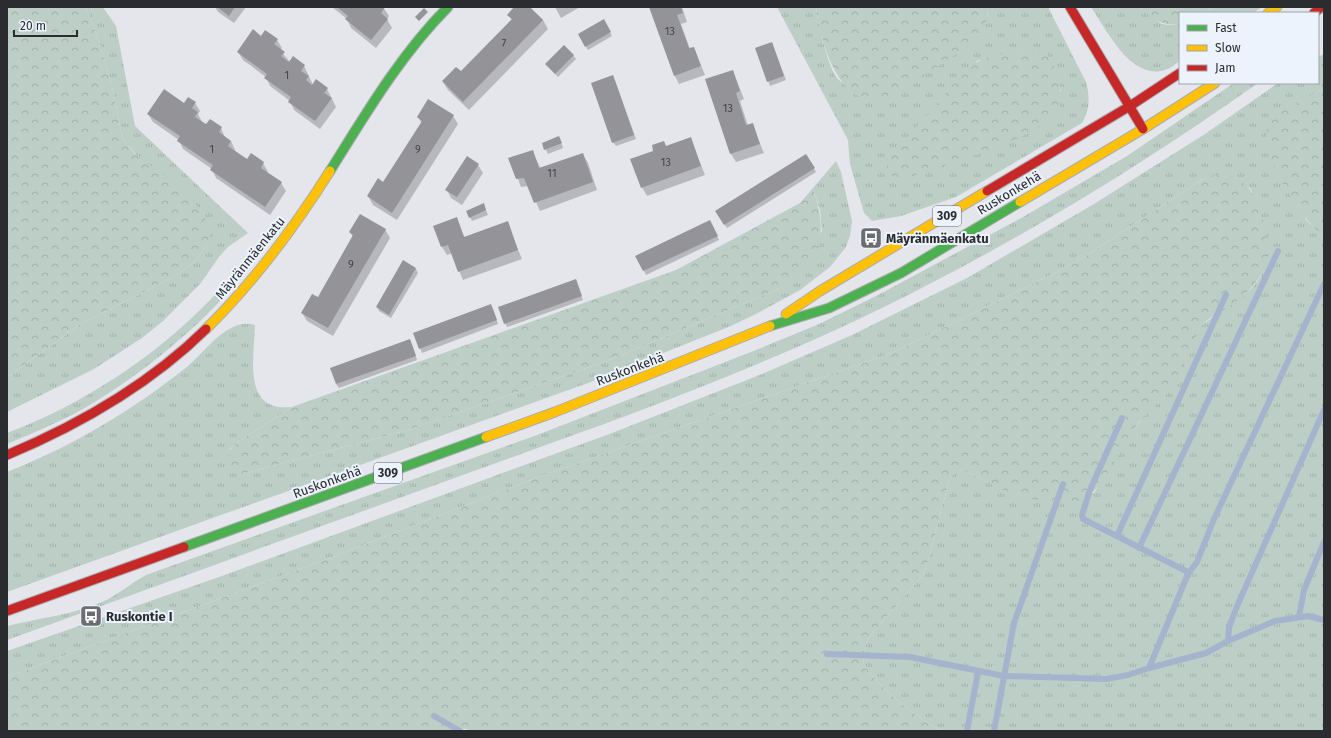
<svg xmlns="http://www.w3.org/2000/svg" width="1331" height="738" font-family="'Fira Sans',sans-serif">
	<defs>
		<pattern id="grass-tufts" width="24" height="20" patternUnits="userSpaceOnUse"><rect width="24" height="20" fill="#bdcec7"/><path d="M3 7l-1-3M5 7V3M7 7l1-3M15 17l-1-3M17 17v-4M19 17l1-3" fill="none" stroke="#a3b1ab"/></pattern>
		<pattern id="forest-crowns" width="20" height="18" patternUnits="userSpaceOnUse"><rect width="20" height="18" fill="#bdcec7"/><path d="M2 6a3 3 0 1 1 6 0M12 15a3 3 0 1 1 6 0" fill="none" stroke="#a3b1ab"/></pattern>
	</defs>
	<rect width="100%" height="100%" fill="#e4e6ec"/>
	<g fill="url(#grass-tufts)" fill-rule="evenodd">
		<polygon points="86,7 103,7 116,26 135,126 248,233 228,247 219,257 200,284 163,321 142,338 94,369 7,412 7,377 81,324 173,277 194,263 209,242 122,138 114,94 100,44"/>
		<path d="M777 7H816C818 23 828 70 839 80 847 86 874 95 884 100L988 16V7H1048L1086 82C1090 97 1090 110 1082 123L956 197 901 216 872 221 864 213 850 164 848 140ZM1023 50C1055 51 1053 65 1061 91L1006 143 898 179 977 61Z"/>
		<path d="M1091 7H1139L1162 24 1170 25 1180 24V61C1174 65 1168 70 1161 71 1129 77 1106 29 1091 7Z"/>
		<polygon points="1212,7 1262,7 1253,13 1207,13"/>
		<path d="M1324 54V88L1282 113 1306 220 1324 236V731H943C921 722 873 683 863 662L865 647 869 637 923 575 928 561 949 481 955 471 963 470 1011 493H1094L1130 433 1141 420 1200 327C1216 312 1256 294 1262 272 1265 265 1261 244 1260 235 1259 217 1259 204 1250 188L1206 177 1075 263 892 353 541 476 335 556 7 677V651L219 577 612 433 762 374 852 335 967 278 1094 204 1205 134 1278 83H1318V57Z"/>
		<path d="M1234 83H1258C1140 167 1014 243 884 307 800 348 713 383 626 416L7 640V626C39 618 72 615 102 602 118 595 131 583 146 575L537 435 751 352 819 324 878 295 1023 217 1127 156Z"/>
		<path d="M836 161 841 172 852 221 850 236 846 247 830 267 800 290 756 314 731 326 588 383 7 592V472C73 446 133 410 188 366 206 351 228 317 255 325 254 359 242 412 292 407L236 443 230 449 242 474 408 430 607 361 778 289 790 282 822 231 820 210 813 188Z"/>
		<path d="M266 238 267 241C259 258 245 273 233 287 191 335 129 384 74 414 52 425 29 435 7 444V433C82 405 155 357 211 299 229 281 245 259 261 239Z"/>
	</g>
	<g fill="url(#forest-crowns)">
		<polygon points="7,7 86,7 100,44 114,94 122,138 134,153 187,192 204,216 210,232 209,242 194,263 173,277 81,324 7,377"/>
		<path d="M816 7H988C988 20 985 30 977 40L891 98C840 115 820 43 816 7Z"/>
		<path d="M1139 7H1212L1207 13H1180V24C1163 27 1151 18 1139 7Z"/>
		<path d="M1023 50C1031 50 1041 50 1047 55 1057 63 1066 102 1057 112 1028 144 945 164 904 179H898L888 174 887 165 889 159 969 66 990 56Z"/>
		<path d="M1324 88V236C1304 224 1252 144 1270 122 1281 109 1309 97 1324 88Z"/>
		<path d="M1219 174C1241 176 1252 187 1259 208 1275 254 1270 278 1229 307 1219 313 1207 318 1200 328 1186 346 1183 370 1171 388 1162 401 1150 410 1140 421 1122 441 1105 492 1081 500 1074 503 1065 501 1057 501 1048 500 1037 501 1027 498 1005 493 984 480 963 470L955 472 949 481 928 561 923 575 869 637 865 647 863 662C873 683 921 722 943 731H473L465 729 454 731H7V677L335 556 541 476 892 353 1075 263 1206 177Z"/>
		<path d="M813 188C828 233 824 265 778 289L607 361 408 430 242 474 231 471C225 460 227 452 236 443L292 407 676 270 800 203Z"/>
	</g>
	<g fill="#0003">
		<polygon points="215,7 246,7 234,23 218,12"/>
		<polygon points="332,7 383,7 389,16 387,19 392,28 376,48 351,28 347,19"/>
		<polygon points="516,7 529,7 543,20 548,29 469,110 448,90 443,82 461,72 512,20 508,15"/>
		<polygon points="555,7 580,7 561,18"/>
		<polygon points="650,7 682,7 687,22 681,24 690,49 694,48 705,75 679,84 675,76"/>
		<polygon points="604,20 612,36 588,50 579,35"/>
		<polygon points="262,37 277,40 282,48 280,50 290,62 304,66 313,85 327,89 336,107 320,129 294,110 290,101 270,86 266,77 243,60 238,52"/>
		<polygon points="772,43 786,80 770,86 756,48"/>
		<polygon points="573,55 576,59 558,77 546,64"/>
		<polygon points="733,71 744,99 740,101 748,126 752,125 764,153 736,162 731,154 706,80"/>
		<polygon points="615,80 636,139 616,146 613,142"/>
		<polygon points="429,100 453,116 458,124 397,220 373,205 368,196 384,183 422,124 418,117"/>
		<polygon points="195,103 200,111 198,114 202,122 206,125 221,128 225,138 231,141 235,150 234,151 248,160 251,155 263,163 268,172 267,173 281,183 286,191 270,215 216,178 212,169 183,149 179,140 153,122 148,114"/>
		<polygon points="690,138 705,175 647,196 642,187 666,147"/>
		<polygon points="561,142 563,148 548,154 543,144"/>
		<polygon points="532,151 541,169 583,155 588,163 597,190 540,211 529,186 521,187 510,158"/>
		<polygon points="806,155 816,172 727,228 716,211"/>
		<polygon points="478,165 483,173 462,205 451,198 447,190"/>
		<polygon points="485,208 488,215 472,221 470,217"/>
		<polygon points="456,218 465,238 507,223 522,259 463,280 452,253 447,255 442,247"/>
		<polygon points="712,225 719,240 646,275 637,256"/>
		<polygon points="385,229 390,238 333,336 307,321 302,313 318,298 353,237 350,232"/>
		<polygon points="404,262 416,269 418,273 391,318 379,311 377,307"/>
		<polygon points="577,284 583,300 507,327 505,323"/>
		<polygon points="493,309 498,324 422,353 414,333"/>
		<polygon points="412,344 417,360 339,388 336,384"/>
	</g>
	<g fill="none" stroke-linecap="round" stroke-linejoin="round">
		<g stroke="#a5b4cc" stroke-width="6">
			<polyline points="1122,418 1090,490 1082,515 1083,519 1186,571 1188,574 1149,668"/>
			<polyline points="1117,536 1226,295"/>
			<polyline points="1139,548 1278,251"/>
			<polyline points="1188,574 1197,562 1214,519 1324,284"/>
			<polyline points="1299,617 1304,590 1324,542"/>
			<polyline points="1228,641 1229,627 1238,604 1324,410"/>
			<polyline points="827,654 910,657 1004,676 1106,679 1128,675 1149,668 1206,653 1228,641 1275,621 1308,616 1324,620"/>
			<polyline points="434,716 460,731"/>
			<polyline points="967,731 978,672"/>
			<polyline points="994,731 1014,623 1063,484"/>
		</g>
	</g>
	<g fill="#949498">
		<polygon points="217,7 235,7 229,16"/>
		<polygon points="337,7 385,7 381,13 388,19 371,40 345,19 348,16"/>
		<polygon points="514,7 530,7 543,20 463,102 442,81 456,67 461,71 512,19 507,15"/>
		<polygon points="649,7 681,7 683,13 677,15 689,48 694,47 701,66 674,76"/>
		<polygon points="424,8 428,12 419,21 415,17"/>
		<polygon points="604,19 611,32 585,47 578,34"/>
		<polygon points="253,29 261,36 265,30 278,39 274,44 285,52 281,56 289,62 293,56 305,65 301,71 309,76 306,80 312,85 316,79 328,88 324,93 332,98 315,121 288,102 291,97 264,78 267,74 237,52"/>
		<polygon points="772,42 784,76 767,82 755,48"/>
		<polygon points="564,45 574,55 555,74 545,64"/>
		<polygon points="733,70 740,91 736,93 746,125 753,123 760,144 730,154 705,79"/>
		<polygon points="613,75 634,135 612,143 591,83"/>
		<polygon points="164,89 184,103 188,97 196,102 192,108 198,112 195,117 206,124 210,119 222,127 219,132 231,141 228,146 247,159 251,153 264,162 261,168 282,182 265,207 210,170 213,165 177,141 180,136 147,114"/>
		<polygon points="428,99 454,115 392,213 367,196 378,178 383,182 422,121 417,117"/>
		<polygon points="559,136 562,143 544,150 542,143"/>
		<polygon points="691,137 701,166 641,188 630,159 653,151 652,145 664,141 666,146"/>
		<polygon points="533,150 539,168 583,153 593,182 534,203 524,178 516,179 508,158"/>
		<polygon points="806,154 815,168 724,225 715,211"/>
		<polygon points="467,156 479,164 457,197 445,190"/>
		<polygon points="484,203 486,210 469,218 466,211"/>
		<polygon points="360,214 386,229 328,328 301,313 312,294 318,297 353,235 349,232"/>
		<polygon points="457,217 464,237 508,221 518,250 458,272 448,245 441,247 433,226"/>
		<polygon points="710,220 718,236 643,271 635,256"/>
		<polygon points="403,260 416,268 389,315 376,307"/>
		<polygon points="576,279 582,296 504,324 498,307"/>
		<polygon points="491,304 497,320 419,349 413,333"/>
		<polygon points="410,339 416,356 336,384 330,368"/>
	</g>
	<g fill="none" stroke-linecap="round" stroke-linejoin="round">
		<g stroke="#abadb2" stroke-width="11">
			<g id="fast">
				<path d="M330 171C365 115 401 54 448 7"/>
				<polyline points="770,326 829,308 901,273 1020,202"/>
				<polyline points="184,547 486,437"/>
			</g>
		</g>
		<g stroke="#abadb2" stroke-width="11">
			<g id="slow">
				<polyline points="1268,13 1277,7"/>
				<polyline points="1020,202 1143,129 1215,83"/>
				<polyline points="786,314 820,291 987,191"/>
				<path d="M206 329C255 281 294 228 330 171"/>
				<polyline points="486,437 555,412 770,326"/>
			</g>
		</g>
		<g stroke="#abadb2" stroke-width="11">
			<g id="jam">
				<polyline points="1070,7 1143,129"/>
				<polyline points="1314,13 1321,7"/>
				<polyline points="987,191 1130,106 1180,73"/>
				<path d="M7 455C81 424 149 385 206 329"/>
				<polyline points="7,611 184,547"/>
			</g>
		</g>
		<use href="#fast" stroke="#4caf50" stroke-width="9"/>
		<use href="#slow" stroke="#ffc107" stroke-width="9"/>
		<use href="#jam" stroke="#c62828" stroke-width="9"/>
	</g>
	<defs>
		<g id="bus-square" transform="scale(1.15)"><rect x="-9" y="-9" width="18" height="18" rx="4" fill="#6b6d72" stroke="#edf3fd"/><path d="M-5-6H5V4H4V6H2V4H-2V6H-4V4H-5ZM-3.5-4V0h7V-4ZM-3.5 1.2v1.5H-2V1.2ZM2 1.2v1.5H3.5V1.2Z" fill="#fff"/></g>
	</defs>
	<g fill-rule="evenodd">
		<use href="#bus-square" x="871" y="238"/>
		<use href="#bus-square" x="91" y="616"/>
	</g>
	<g text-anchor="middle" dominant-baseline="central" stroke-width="4" stroke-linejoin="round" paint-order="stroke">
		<g font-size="11" fill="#44464a">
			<text x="670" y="31">13</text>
			<text x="504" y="43">7</text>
			<text x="287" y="75">1</text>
			<text x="728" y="108">13</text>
			<text x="212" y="149">1</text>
			<text x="418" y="149">9</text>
			<text x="666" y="162">13</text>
			<text x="552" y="173">11</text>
			<text x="351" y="264">9</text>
		</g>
		<g fill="#edf3fd" stroke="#64686e" stroke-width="1">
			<rect x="933" y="206" width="28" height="20" rx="3"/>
			<rect x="374" y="463" width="28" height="20" rx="3"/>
		</g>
		<g font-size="12" font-weight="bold" fill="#2a2c30">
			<text x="947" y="216">309</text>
			<text x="388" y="473">309</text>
		</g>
		<g font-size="13" fill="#2a2c30" stroke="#edf3fd">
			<text transform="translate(1009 193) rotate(-31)">Ruskonkehä</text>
			<text transform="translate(250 258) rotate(-51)">Mäyränmäenkatu</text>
			<text transform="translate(630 369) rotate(-21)">Ruskonkehä</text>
			<text transform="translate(327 482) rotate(-20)">Ruskonkehä</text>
		</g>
		<g font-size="13" font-weight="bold" fill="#2a2c30" stroke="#edf3fd" text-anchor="start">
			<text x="886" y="238">Mäyränmäenkatu</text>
			<text x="106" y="616">Ruskontie I</text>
		</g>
	</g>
	<rect width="1331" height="738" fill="none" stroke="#2a2c30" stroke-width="16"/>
	<rect x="1179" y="12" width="140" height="72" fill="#edf3fd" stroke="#9fa3ab"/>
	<rect x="1187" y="25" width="20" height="6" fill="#4caf50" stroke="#9fa3ab"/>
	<text x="1215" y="32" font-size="12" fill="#2a2c30">Fast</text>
	<rect x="1187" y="45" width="20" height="6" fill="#ffc107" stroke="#9fa3ab"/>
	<text x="1215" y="52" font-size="12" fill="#2a2c30">Slow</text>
	<rect x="1187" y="65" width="20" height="6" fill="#c62828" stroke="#9fa3ab"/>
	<text x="1215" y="72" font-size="12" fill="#2a2c30">Jam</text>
	<path d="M14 30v6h63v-6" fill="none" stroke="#2a2c30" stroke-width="2"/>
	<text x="20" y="30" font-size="12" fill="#2a2c30" stroke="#edf3fd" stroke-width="3" paint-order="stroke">20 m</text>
</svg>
